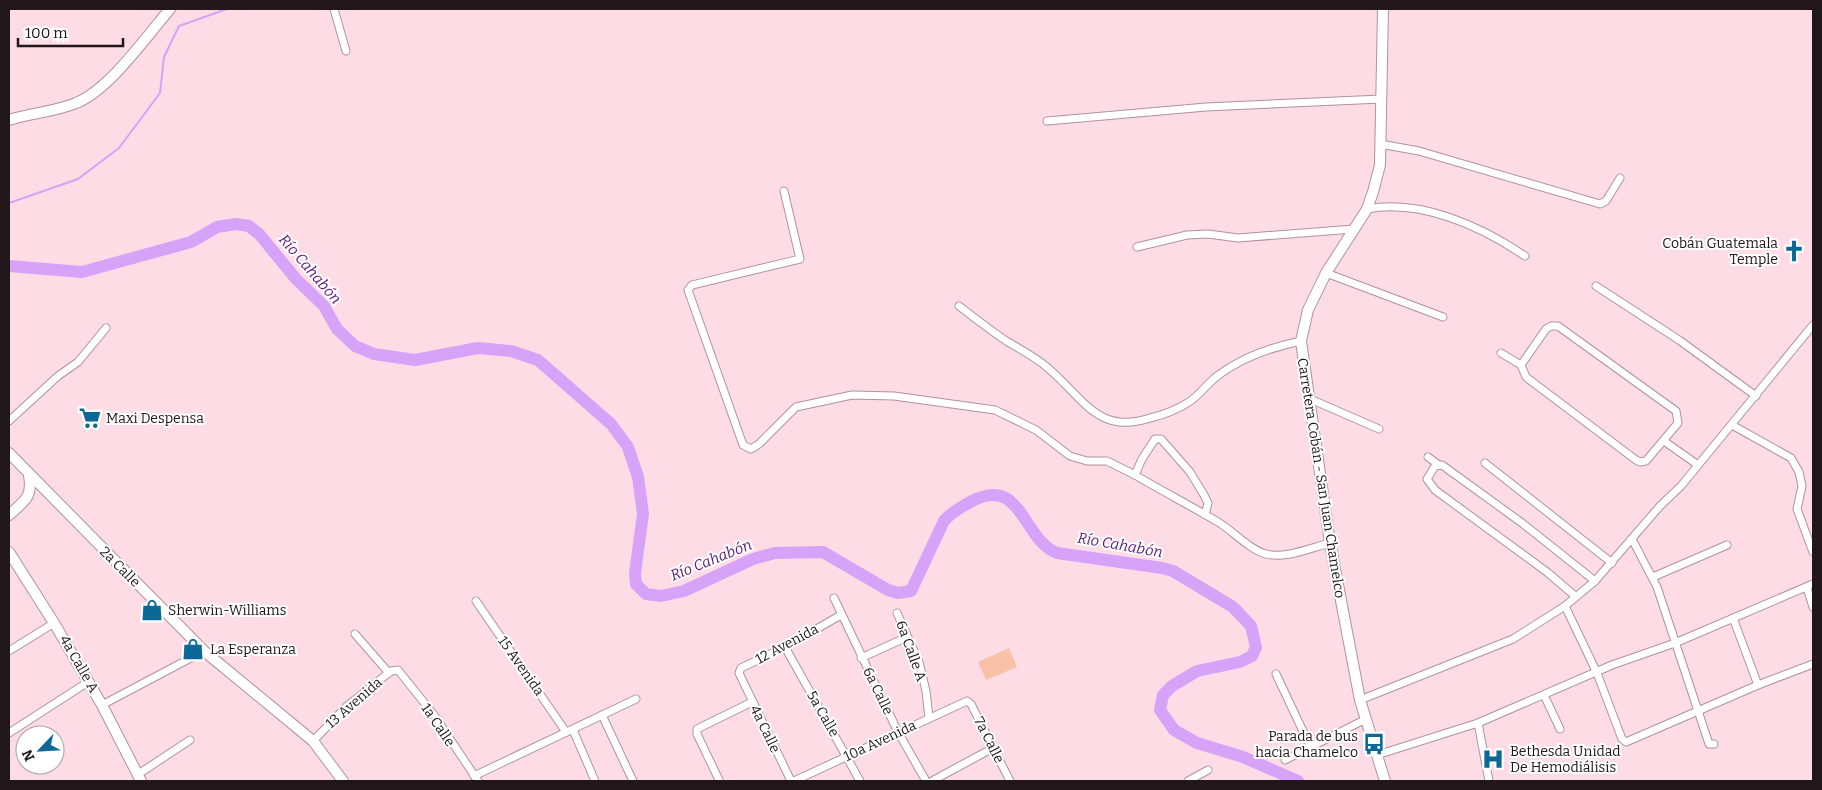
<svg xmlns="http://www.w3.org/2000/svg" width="1822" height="790" font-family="Bitter,serif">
	<rect width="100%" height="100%" fill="#fddce6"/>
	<polygon fill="#f9c1a8" points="1009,648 1017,667 986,680 978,662"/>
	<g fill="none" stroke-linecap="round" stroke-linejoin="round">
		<polyline stroke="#d6a3f9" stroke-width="2" points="9,203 78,179 119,148 160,93 164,57 179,26 227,9"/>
		<path stroke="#d6a3f9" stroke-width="12" d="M9 266 82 272 191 242 217 227 236 224 249 226 260 235 296 279 324 306 337 329 355 346 374 354 415 360 478 348 511 351 538 360 611 424 628 447 638 477 643 514 635 573 636 584 646 594 661 596 684 591 753 559 775 553 823 552 888 590 898 593 911 591 944 521C952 511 962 507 972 501 1022 475 1022 539 1057 553L1162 568 1173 571 1233 607 1251 626 1256 647 1252 656 1240 662 1197 671 1172 686 1163 695 1160 710 1174 730 1197 743 1243 757 1298 781"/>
		<g stroke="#b0929b" stroke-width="9">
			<g id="minor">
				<polyline points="334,9 346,51"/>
				<polyline points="1047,121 1206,107 1381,99"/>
				<polyline points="1380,144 1419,151 1600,204 1606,201 1620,178"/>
				<polyline points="784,191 800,259 692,285 688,290 743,445 751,449 759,444 796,407 852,395 894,396 995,410 1036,430 1070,456 1087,461 1107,461 1135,475"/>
				<path d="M1367 209C1421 199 1481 226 1525 256"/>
				<polyline points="1137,247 1187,235 1208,234 1238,238 1354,229"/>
				<polyline points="1326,273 1443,317"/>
				<polyline points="1596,286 1679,340 1756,396"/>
				<path d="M959 306C975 318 991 331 1008 342 1020 349 1033 356 1043 364 1082 394 1095 436 1150 418 1163 415 1178 409 1189 402 1201 394 1208 382 1220 374 1243 357 1272 347 1301 341"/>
				<polygon points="1551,326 1558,326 1676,411 1678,423 1646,461 1640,462 1636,460 1526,377 1521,365 1546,329"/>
				<polyline points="1501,353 1521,365"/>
				<polyline points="1308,398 1379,429"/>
				<polyline points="9,421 58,376 78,362 106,328"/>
				<polyline points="1732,425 1791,458 1799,472 1802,486 1797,509 1813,552"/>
				<polyline points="1664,441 1698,465"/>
				<polyline points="1428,457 1439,465"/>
				<polyline points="1485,463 1612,563"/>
				<path d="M1205 515 1208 503 1204 495 1190 472 1161 439H1155L1142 459 1135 475C1162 491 1191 506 1218 522 1233 531 1250 550 1266 554 1286 559 1310 548 1330 543"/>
				<polyline points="1632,539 1657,587 1709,744 1714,744"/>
				<polyline points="1653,577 1727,545"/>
				<polyline points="1807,588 1813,607"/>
				<polyline points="1575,596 1547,572 1435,490 1427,479 1435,466 1442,465 1522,523 1595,581"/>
				<polyline points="834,598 898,732 926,781"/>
				<polyline points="476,601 566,732"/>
				<polyline points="1565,606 1597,673 1622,739 1626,742 1758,685 1813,664"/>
				<polyline points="897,613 919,662 926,691 929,718"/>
				<polyline points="1733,618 1758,685"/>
				<polyline points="355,634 389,673"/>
				<polyline points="785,647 860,781"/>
				<polyline points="9,651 54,623"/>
				<polyline points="861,658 907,637"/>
				<polyline points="1276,674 1310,746"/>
				<polyline points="1544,695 1560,729"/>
				<polyline points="1360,700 1513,639 1565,606 1595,581 1660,506 1681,486 1813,325"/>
				<polyline points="102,705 204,651"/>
				<polyline points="602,715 633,781"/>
				<polyline points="1478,723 1489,781"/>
				<polyline points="573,730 595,781"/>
				<polyline points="9,733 88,682"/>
				<polyline points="313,741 347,706 391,671 398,670 434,715 478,781"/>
				<polyline points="1377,755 1478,723 1612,665 1675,643 1813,584"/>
				<polyline points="1285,760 1364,720"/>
				<polyline points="137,775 190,740"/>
				<polyline points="474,776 636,699"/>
				<polyline points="719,780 697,734 697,729 752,702"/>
				<polyline points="791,781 739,673 741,668 785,647 841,615"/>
				<polyline points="794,781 967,701 971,704 1010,781"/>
				<polyline points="932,781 993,748"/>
				<polyline points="1188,781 1208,770"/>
			</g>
		</g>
		<g stroke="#b0929b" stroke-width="12">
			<g id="secondary">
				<polyline points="1383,9 1380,165 1373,192 1367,209 1326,273 1308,310 1301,341 1330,543 1360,700 1385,781"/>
				<path d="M9 120C30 113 55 112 76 103 109 90 146 37 170 9"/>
				<polyline points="9,453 204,651 313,741 343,781"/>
				<path d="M9 515C24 501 33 498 29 475"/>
				<polyline points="9,552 54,623 102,705 141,781"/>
			</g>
		</g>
		<use href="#minor" stroke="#fff" stroke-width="7"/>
		<use href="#secondary" stroke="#fff" stroke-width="10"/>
	</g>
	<defs>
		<g id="church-bare" transform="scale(1.725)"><path d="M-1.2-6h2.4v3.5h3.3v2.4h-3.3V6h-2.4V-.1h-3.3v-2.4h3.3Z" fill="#0b6897" stroke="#fff" stroke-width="2.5" paint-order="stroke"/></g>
		<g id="supermarket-bare" transform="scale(1.725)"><path d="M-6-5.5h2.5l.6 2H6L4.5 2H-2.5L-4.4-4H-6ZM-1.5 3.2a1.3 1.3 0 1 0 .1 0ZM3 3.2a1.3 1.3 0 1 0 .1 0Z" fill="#0b6897" stroke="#fff" stroke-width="2.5" paint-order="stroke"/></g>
		<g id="shop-bare" transform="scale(1.725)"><path d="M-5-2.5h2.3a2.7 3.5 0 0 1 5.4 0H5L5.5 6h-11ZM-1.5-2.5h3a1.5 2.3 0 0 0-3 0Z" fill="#0b6897" stroke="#fff" stroke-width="2.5" paint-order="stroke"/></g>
		<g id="bus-bare" transform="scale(1.725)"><path d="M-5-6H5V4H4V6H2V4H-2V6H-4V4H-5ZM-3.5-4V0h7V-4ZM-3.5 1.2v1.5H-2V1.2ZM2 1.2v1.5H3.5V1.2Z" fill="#0b6897" stroke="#fff" stroke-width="2.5" paint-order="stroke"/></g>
		<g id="hospital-bare" transform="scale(1.725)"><path d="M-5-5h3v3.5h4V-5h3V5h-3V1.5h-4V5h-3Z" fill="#0b6897" stroke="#fff" stroke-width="2.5" paint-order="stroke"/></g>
	</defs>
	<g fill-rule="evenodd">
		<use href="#church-bare" x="1794" y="251"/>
		<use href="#supermarket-bare" x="90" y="418"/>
		<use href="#shop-bare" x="152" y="610"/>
		<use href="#shop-bare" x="193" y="649"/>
		<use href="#bus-bare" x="1374" y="744"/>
		<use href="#hospital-bare" x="1493" y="759"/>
	</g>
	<g text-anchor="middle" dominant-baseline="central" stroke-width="4" stroke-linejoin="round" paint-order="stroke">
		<g font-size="14" fill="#211619" stroke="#fff" text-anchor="start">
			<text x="1778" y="243" text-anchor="end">Cobán Guatemala<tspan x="1778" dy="16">Temple</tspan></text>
			<text x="106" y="418">Maxi Despensa</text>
			<text x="168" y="610">Sherwin-Williams</text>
			<text x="210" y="649">La Esperanza</text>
			<text x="1358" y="736" text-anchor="end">Parada de bus<tspan x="1358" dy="16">hacia Chamelco</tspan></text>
			<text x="1510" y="751">Bethesda Unidad<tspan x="1510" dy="16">De Hemodiálisis</tspan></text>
		</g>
		<g font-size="14" fill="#211619" stroke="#fff">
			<text transform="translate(1321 478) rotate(81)">Carretera Cobán - San Juan Chamelco</text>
			<text transform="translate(120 567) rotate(45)">2a Calle</text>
			<text transform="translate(787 644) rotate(-28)">12 Avenida</text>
			<text transform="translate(911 651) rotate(70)">6a Calle A</text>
			<text transform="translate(79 664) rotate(60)">4a Calle A</text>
			<text transform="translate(521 666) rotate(55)">15 Avenida</text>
			<text transform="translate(878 691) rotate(64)">6a Calle</text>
			<text transform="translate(354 703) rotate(-41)">13 Avenida</text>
			<text transform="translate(823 714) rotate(60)">5a Calle</text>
			<text transform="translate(438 725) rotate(56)">1a Calle</text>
			<text transform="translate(765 729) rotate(64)">4a Calle</text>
			<text transform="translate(989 740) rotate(63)">7a Calle</text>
			<text transform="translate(880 741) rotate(-25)">10a Avenida</text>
		</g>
		<g font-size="15" font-style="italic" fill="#5b197c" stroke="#fff">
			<text transform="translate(310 269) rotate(49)">Río Cahabón</text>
			<text transform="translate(1120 545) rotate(10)">Río Cahabón</text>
			<text transform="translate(711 560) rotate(-22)">Río Cahabón</text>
		</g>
	</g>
	<rect width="1822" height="790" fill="none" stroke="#211619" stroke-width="20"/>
	<g transform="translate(40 750) rotate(245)"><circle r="24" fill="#ffffff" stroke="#a6a2a3"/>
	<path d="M0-4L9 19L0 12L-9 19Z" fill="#0b6897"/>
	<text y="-8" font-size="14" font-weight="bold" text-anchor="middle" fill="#211619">N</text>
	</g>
	<path d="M18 38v8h105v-8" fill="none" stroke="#211619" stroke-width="2.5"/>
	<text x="25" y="38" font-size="15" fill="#211619" stroke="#ffffff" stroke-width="4" paint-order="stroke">100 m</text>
</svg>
